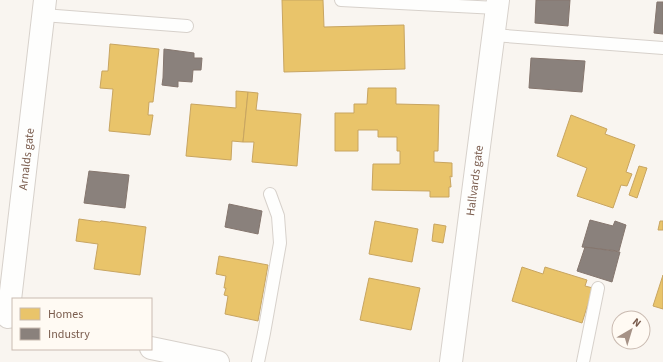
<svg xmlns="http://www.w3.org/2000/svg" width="663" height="362" font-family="'Source Sans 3',sans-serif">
	<rect width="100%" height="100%" fill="#f9f5f0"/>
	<g fill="#e9c46a" stroke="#c8a561">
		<polygon points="282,0 323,0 324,27 404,25 405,69 284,72"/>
		<polygon points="110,44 159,49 153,102 149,102 148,115 153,115 150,135 109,131 113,89 100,88 102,71 108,71"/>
		<polygon points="368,88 396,88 396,104 439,105 438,151 434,151 434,162 452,163 452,177 450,176 451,187 449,187 449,197 430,197 430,191 372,190 373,164 400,164 400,151 397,151 397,137 378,137 378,130 358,130 358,151 335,151 335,113 354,113 354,104 367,104"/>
		<polygon points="236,91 248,92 243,142 232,141 231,160 186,156 191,104 236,108"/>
		<polygon points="248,92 258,93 256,110 301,114 297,166 252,162 254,142 243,142"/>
		<polygon points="571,115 607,129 605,134 635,145 626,172 632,174 627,186 621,185 613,208 577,196 587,168 557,156"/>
		<polygon points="639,166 647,168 637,198 629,195"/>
		<polygon points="79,219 100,222 101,221 146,227 140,275 94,269 98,244 76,241"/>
		<polygon points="375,221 418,229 412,262 369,254"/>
		<polygon points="660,221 663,221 663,230 658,230"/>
		<polygon points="434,224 446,226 443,243 432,241"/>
		<polygon points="219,256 268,265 258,321 225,314 228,296 224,295 226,288 224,288 226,276 216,274"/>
		<polygon points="522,267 543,274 545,267 587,280 585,286 593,288 582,323 512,301"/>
		<polygon points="663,275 663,309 653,306"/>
		<polygon points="369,278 420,288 411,330 360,320"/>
	</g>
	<g fill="#8a817c" stroke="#85766e">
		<polygon points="536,0 570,0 568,26 535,23"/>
		<polygon points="657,2 663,2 663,34 654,33"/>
		<polygon points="164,49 194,53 194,58 202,58 201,70 193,70 192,82 178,81 178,87 162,85 163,78"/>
		<polygon points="531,58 585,61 582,92 529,88"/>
		<polygon points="89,171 129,175 125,208 84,203"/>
		<polygon points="229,204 262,211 258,234 225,227"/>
		<polygon points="590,220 613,226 615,221 626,225 619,251 582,247"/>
		<polygon points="585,247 620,252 612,282 577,271"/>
	</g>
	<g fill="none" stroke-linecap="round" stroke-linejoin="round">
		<g stroke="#d7d1cb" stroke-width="14">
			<g id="service">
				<polyline points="341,0 497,8"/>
				<polyline points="43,15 187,26"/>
				<polyline points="493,35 663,48"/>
				<polyline points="258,362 264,333 280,243 278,216 270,194"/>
				<polyline points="583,362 598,288"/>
			</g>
		</g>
		<g stroke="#d7d1cb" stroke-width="24">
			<g id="minor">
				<path id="s1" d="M8 317 45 0"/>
				<polyline points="151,348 218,362"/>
				<path id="s2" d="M451 362 498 0"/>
			</g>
		</g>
		<use href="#service" stroke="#fefefd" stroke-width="12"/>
		<use href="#minor" stroke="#fefefd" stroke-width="22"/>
	</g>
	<g text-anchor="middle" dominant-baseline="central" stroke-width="4" stroke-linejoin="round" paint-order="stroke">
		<g font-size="12" fill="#7a5c4d" stroke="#fffaf3">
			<text stroke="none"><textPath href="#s1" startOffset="159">Arnalds gate</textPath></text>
			<text stroke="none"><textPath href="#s2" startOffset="183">Hallvards gate</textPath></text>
		</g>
	</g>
	<rect x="12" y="298" width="140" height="52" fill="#fffaf3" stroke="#cabbb1"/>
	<rect x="20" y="308" width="20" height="12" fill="#e9c46a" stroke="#cabbb1"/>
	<text x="48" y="318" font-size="12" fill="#7a5c4d">Homes</text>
	<rect x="20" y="328" width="20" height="12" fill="#8a817c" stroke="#cabbb1"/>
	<text x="48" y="338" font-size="12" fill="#7a5c4d">Industry</text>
	<g transform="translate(631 330) rotate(38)"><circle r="19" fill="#fffaf3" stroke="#cabbb1"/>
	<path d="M0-3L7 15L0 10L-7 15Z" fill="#a69286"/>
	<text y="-6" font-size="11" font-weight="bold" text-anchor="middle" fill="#7a5c4d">N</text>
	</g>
</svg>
